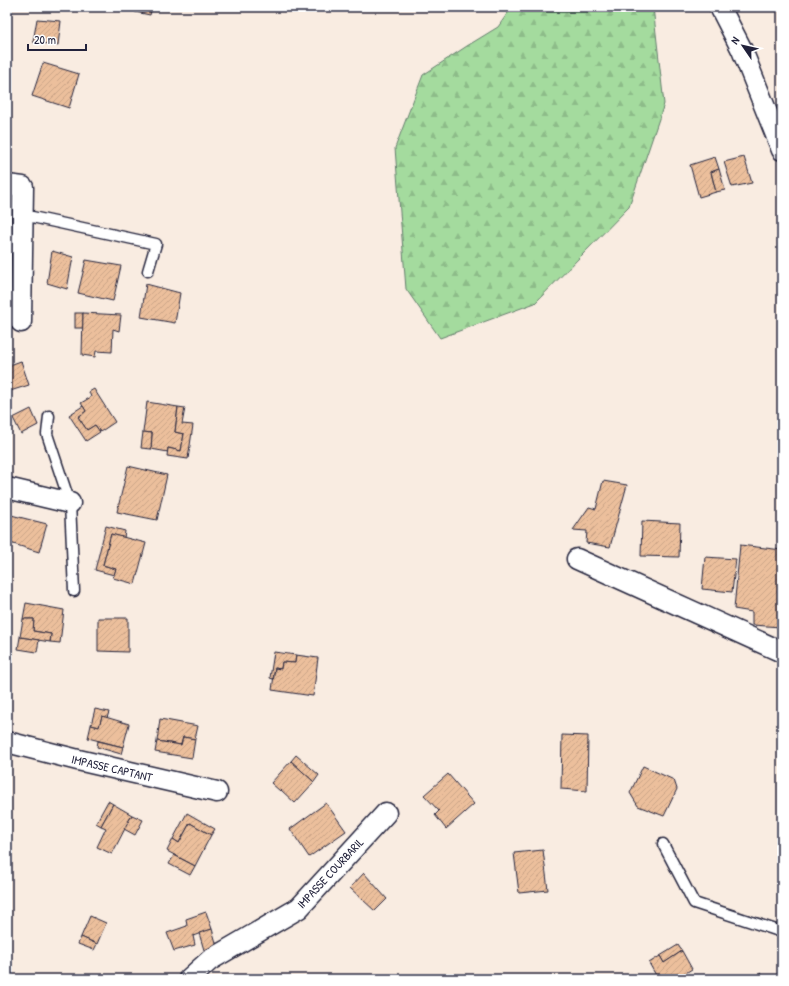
<svg xmlns="http://www.w3.org/2000/svg" width="789" height="986" font-family="'Patrick Hand',sans-serif">
	<defs>
		<pattern id="forest-firs" width="22" height="20" patternUnits="userSpaceOnUse"><rect width="22" height="20" fill="#a4db9e"/><path d="M5 1l3.5 6h-7zM16 11l3.5 6h-7z" fill="#8dbc89"/></pattern>
		<pattern id="building-hatch" width="6" height="6" patternUnits="userSpaceOnUse"><rect width="6" height="6" fill="#ecbf9c"/><path d="M-1 1l2-2M0 6l6-6M5 7l2-2" fill="none" stroke="#caa487"/></pattern>
	</defs>
	<rect width="100%" height="100%" fill="#f9ece1"/>
	<filter id="ink" filterUnits="userSpaceOnUse"><feTurbulence type="fractalNoise" baseFrequency=".025" numOctaves="2"/><feDisplacementMap in="SourceGraphic" scale="8" xChannelSelector="R" yChannelSelector="G"/><feConvolveMatrix kernelMatrix="1 2 1 2 8 2 1 2 1" color-interpolation-filters="sRGB"/></filter>
	<g filter="url(#ink)">
		<polygon fill="url(#forest-firs)" stroke="#637e6c" points="512,7 653,7 664,104 629,207 535,303 440,338 406,289 395,148 423,75 467,46 498,27"/>
		<g fill="url(#building-hatch)" stroke="#22223b">
			<polygon points="135,7 152,7 150,15 135,12"/>
			<polygon points="37,19 61,21 58,45 33,42"/>
			<polygon points="43,63 79,74 69,108 32,96"/>
			<polygon points="715,157 719,169 711,172 716,192 699,197 690,165"/>
			<polygon points="744,157 752,183 732,187 724,162"/>
			<polygon points="719,169 725,190 716,192 711,172"/>
			<polygon points="52,251 73,257 67,289 47,283"/>
			<polygon points="86,260 121,266 113,301 78,293"/>
			<polygon points="146,284 180,293 175,323 141,317"/>
			<rect x="75" y="313" width="8" height="15"/>
			<polygon points="83,313 121,315 119,331 113,329 112,352 96,351 95,357 82,355"/>
			<polygon points="21,361 29,385 7,392 7,366"/>
			<polygon points="94,389 115,422 100,432 95,425 87,430 78,417 86,411 81,403 91,397 89,392"/>
			<polygon points="147,402 178,407 175,432 184,434 181,451 168,448 168,452 151,449 152,433 143,432"/>
			<polygon points="83,406 86,411 78,417 87,430 95,425 100,432 86,441 69,415"/>
			<polygon points="178,407 185,408 182,424 193,425 188,459 167,456 168,448 181,451 184,434 175,432"/>
			<polygon points="31,409 38,425 21,434 13,418"/>
			<polygon points="143,432 152,433 151,449 141,448"/>
			<polygon points="128,466 167,475 157,520 117,512"/>
			<polygon points="603,481 627,485 610,547 586,543 587,531 573,530 589,507 596,509"/>
			<polygon points="7,514 47,524 39,552 7,542"/>
			<polygon points="642,521 680,523 679,557 641,556"/>
			<polygon points="106,526 125,531 124,538 111,534 103,565 116,569 114,575 95,570"/>
			<polygon points="111,534 146,543 135,584 113,578 116,569 103,565"/>
			<polygon points="740,545 782,550 782,615 781,627 752,625 752,612 734,609"/>
			<polygon points="705,557 736,559 732,592 702,589"/>
			<polygon points="26,603 64,610 60,643 50,642 51,634 33,631 34,619 23,619"/>
			<polygon points="98,618 128,618 128,652 98,651"/>
			<polygon points="23,619 34,619 33,631 51,634 50,642 20,637"/>
			<polygon points="20,637 39,640 37,652 18,649"/>
			<polygon points="274,652 296,655 295,663 282,662 281,669 275,668 273,679 270,678"/>
			<polygon points="296,655 318,658 313,696 272,690 275,668 281,669 282,662 295,663"/>
			<polygon points="95,709 109,712 107,718 102,716 99,727 91,725"/>
			<polygon points="102,716 129,724 123,747 88,738 91,725 99,727"/>
			<polygon points="160,719 198,726 195,739 183,737 181,745 157,741"/>
			<polygon points="562,735 588,736 587,791 561,789"/>
			<polygon points="183,737 195,739 192,758 155,752 157,741 181,745"/>
			<polygon points="98,741 123,747 121,754 97,747"/>
			<polygon points="296,755 319,775 314,782 291,761"/>
			<polygon points="291,761 314,782 295,803 281,790 280,791 271,783"/>
			<polygon points="643,766 674,780 677,789 664,816 638,806 630,793"/>
			<polygon points="448,774 474,804 446,829 435,815 439,811 424,795"/>
			<polygon points="108,801 113,804 101,826 96,823"/>
			<polygon points="326,803 346,831 309,857 290,829"/>
			<polygon points="113,804 132,815 112,854 97,847 106,828 101,826"/>
			<polygon points="187,813 215,829 211,835 190,823 179,843 173,839"/>
			<polygon points="132,815 143,820 135,835 124,829"/>
			<polygon points="190,823 211,835 195,866 167,851 173,839 179,843"/>
			<polygon points="543,850 548,890 519,893 514,853"/>
			<polygon points="174,855 195,866 190,875 169,864"/>
			<polygon points="364,873 387,899 375,911 350,888"/>
			<polygon points="206,912 212,929 193,936 195,945 174,951 167,933 187,926 186,919"/>
			<polygon points="90,916 106,923 97,944 81,937"/>
			<polygon points="212,929 217,946 204,950 199,933"/>
			<polygon points="81,937 97,944 94,950 78,944"/>
			<polygon points="678,945 682,951 664,963 660,956"/>
			<polygon points="682,951 692,969 676,979 658,979 649,963 660,956 664,963"/>
			<polygon points="761,973 765,979 753,979"/>
		</g>
		<g fill="none" stroke-linecap="round" stroke-linejoin="round">
			<g stroke="#22223b" stroke-width="13">
				<g id="lane">
					<polyline points="23,215 156,244 148,271"/>
					<polyline points="49,416 47,434 70,503 74,591"/>
					<polyline points="663,844 694,903 782,932"/>
				</g>
			</g>
			<g stroke="#22223b" stroke-width="23">
				<g id="street">
					<polyline points="720,7 742,50 782,150"/>
					<polyline points="7,185 23,187 21,322"/>
					<polyline points="7,488 70,503"/>
					<polyline points="577,559 782,652"/>
					<polyline points="7,742 78,760 217,792"/>
					<polyline points="189,979 210,960 299,908 386,813"/>
				</g>
			</g>
			<use href="#lane" stroke="#fff" stroke-width="10"/>
			<use href="#street" stroke="#fff" stroke-width="20"/>
		</g>
	</g>
	<g text-anchor="middle" dominant-baseline="central" stroke-width="4" stroke-linejoin="round" paint-order="stroke">
		<g font-size="12" fill="#22223b" stroke="#fff">
			<text transform="translate(112 768) rotate(13)">IMPASSE CAPTANT</text>
			<text transform="translate(330 873) rotate(-47)">IMPASSE COURBARIL</text>
		</g>
	</g>
	<rect width="789" height="986" fill="none" stroke="#fff" stroke-width="24"/>
	<rect x="12" y="12" width="765" height="962" fill="none" stroke="#22223b" stroke-width="1.5" filter="url(#ink)"/>
	<g transform="translate(743 46) rotate(304)" stroke="#ffffff" stroke-width="3" paint-order="stroke">
	<path d="M0-3L7 15L0 10L-7 15Z" fill="#22223b"/>
	<text y="-6" font-size="11" font-weight="bold" text-anchor="middle" fill="#22223b">N</text>
	</g>
	<path d="M28 44v6h58v-6" fill="none" stroke="#22223b" stroke-width="2"/>
	<text x="34" y="44" font-size="12" fill="#22223b" stroke="#ffffff" stroke-width="3" paint-order="stroke">20 m</text>
</svg>
